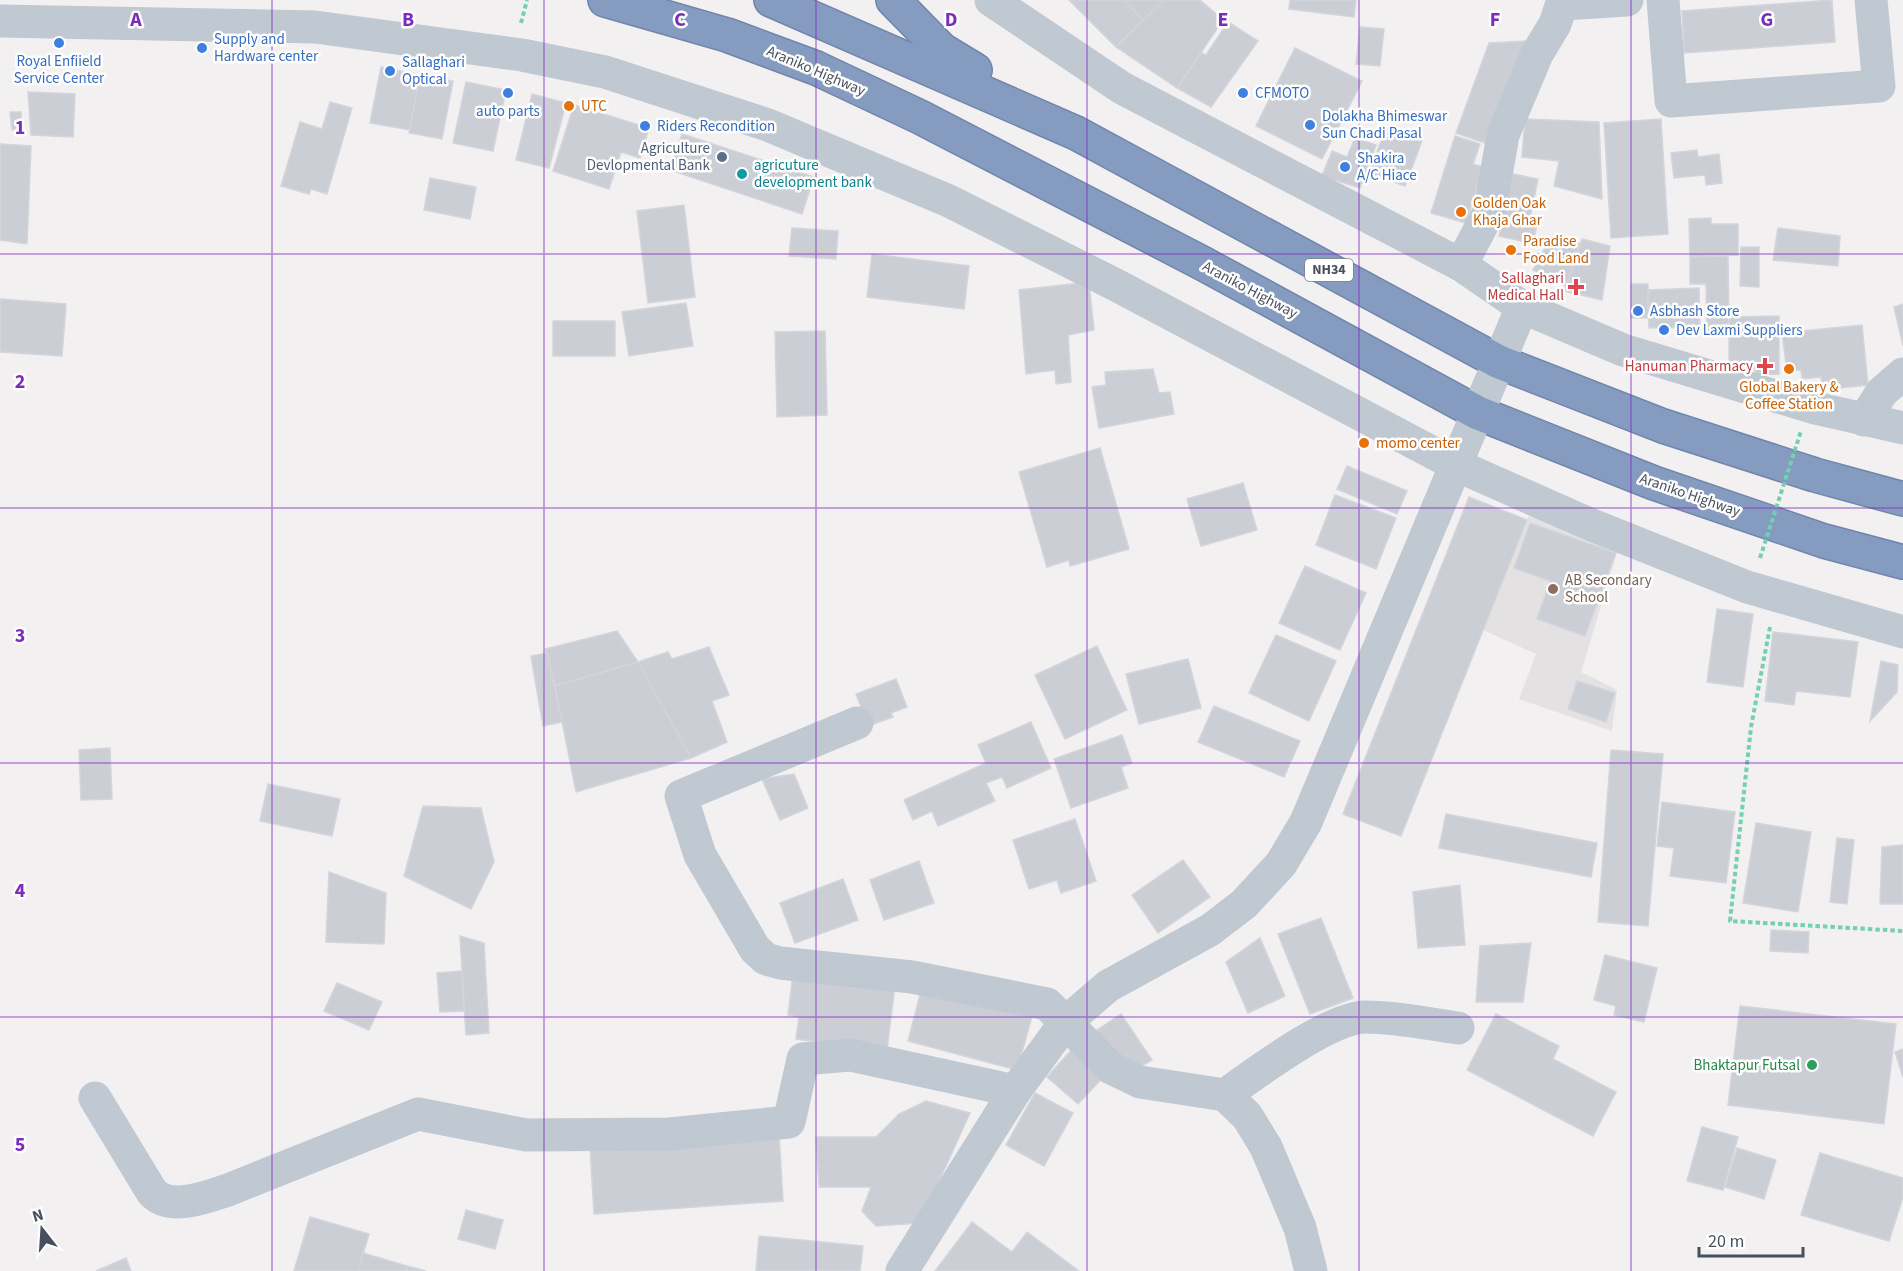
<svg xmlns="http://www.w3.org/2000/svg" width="1903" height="1271" font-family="'Source Sans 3',sans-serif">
	<rect width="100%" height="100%" fill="#f2f0f0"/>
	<polygon fill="#e3e1e2" points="1529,516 1618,549 1581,672 1617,690 1612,731 1519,699 1536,654 1483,630"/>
	<g fill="#ccced5" stroke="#d4d5dc" stroke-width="1.5">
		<polygon points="1069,0 1125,0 1144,21 1116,47"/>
		<polygon points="1125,0 1164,0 1144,21"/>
		<polygon points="1164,0 1200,0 1223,20 1177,88 1116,47"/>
		<polygon points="1290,0 1356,0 1354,17 1289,9"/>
		<polygon points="1832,0 1835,42 1684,53 1682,11"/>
		<polygon points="1228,22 1258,41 1211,107 1177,88 1201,53 1206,55"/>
		<polygon points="1360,27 1384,29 1380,66 1356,64"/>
		<polygon points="1526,41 1488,144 1456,133 1489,43"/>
		<polygon points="1295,48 1362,81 1322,159 1256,126"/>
		<polygon points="381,67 420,75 410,130 370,123"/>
		<polygon points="420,75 453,81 442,139 409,133"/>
		<polygon points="466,82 506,90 493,151 453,143"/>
		<polygon points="28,92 75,94 73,137 31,135"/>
		<polygon points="532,94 566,103 549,168 516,160"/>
		<polygon points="330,102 352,108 327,194 311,189 309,194 281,186 300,122 322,129"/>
		<polygon points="574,105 649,128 640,158 621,152 609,189 553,171"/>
		<polygon points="10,112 21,112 22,129 12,130"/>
		<polygon points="1525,119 1599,122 1602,199 1554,186 1559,161 1522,157"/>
		<polygon points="1661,119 1668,234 1611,238 1604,123"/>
		<polygon points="1386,128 1422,141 1405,186 1369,173"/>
		<polygon points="682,134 814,177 802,214 670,170"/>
		<polygon points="1455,136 1480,144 1473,164 1483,167 1466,223 1431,213"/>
		<polygon points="1355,138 1376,145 1360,188 1322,176 1332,151 1347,157"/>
		<polygon points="0,144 31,146 27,244 0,240"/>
		<polygon points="1697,150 1698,157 1719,154 1722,183 1706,185 1705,175 1674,178 1671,153"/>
		<polygon points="1513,174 1538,179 1530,218 1538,220 1533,244 1499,236"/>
		<polygon points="430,178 476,187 470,219 424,210"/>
		<polygon points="684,205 695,297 648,303 637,211"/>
		<polygon points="1711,218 1711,224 1738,224 1738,255 1690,257 1689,219"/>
		<polygon points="792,228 838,231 836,259 789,256"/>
		<polygon points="1778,228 1840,236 1838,266 1773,260"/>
		<polygon points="1551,237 1580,243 1566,287 1533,270"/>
		<polygon points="1582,239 1610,246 1602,300 1564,291"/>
		<polygon points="1741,247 1759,247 1759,287 1740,286"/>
		<polygon points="872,254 969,266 964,309 867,297"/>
		<polygon points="1728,256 1729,334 1707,334 1706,284 1690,284 1690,257"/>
		<polygon points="1089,282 1094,330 1068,335 1071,382 1056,384 1055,370 1026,374 1019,290"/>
		<rect x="1631" y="284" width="17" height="34"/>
		<polygon points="1699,288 1700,327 1649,328 1648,290"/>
		<polygon points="0,299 66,304 62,356 0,352"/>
		<polygon points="686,303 693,346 629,356 622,312"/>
		<polygon points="1903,304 1903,346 1894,307"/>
		<polygon points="1779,316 1779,374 1755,375 1755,369 1729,369 1729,317"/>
		<rect x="553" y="321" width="62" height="35"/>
		<polygon points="1862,325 1868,385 1839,388 1838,383 1822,385 1821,377 1802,379 1801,370 1787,371 1782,333"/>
		<polygon points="825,331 827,415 777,417 775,332"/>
		<polygon points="1153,369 1159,393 1170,392 1174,414 1099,428 1092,387 1106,385 1105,372"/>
		<polygon points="1100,448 1129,549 1070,566 1069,560 1047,567 1019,472"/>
		<polygon points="1347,466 1407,491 1397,514 1337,489"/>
		<polygon points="1243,483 1257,530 1201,546 1187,499"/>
		<polygon points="1335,495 1396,518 1376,569 1316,545"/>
		<polygon points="1469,497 1527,520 1401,836 1343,814"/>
		<polygon points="1530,523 1616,553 1585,636 1537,619 1550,581 1514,568"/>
		<polygon points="1305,566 1366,593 1340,650 1279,623"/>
		<polygon points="1717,609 1753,614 1743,687 1707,682"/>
		<polygon points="617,631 638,662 555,686 545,649"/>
		<polygon points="1773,632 1858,642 1850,697 1796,691 1794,705 1765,701"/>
		<polygon points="1276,635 1336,661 1309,721 1249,693"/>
		<polygon points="1097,646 1127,710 1065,739 1035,675"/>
		<polygon points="709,647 729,695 712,701 727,742 691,758 638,662 668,652 672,659"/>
		<polygon points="547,653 562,722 543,726 531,656"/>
		<polygon points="1188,659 1201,708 1139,724 1126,674"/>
		<polygon points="1881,661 1898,665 1897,692 1870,721"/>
		<polygon points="638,662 691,758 576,792 555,686"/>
		<polygon points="896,679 907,707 891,713 893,717 868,726 856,694"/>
		<polygon points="1577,681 1615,693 1606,722 1568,709"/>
		<polygon points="1214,706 1300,741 1284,777 1198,742"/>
		<polygon points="1031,722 1051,768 1007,788 1002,777 986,783 995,801 938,826 932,811 913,820 904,800 986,763 978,745"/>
		<polygon points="1122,735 1132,763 1121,767 1128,788 1071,808 1054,759"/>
		<polygon points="110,748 112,799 81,800 79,750"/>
		<polygon points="1611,750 1663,754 1648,926 1598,922"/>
		<polygon points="794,774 808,808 780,820 762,779"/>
		<polygon points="268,784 340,799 332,836 260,821"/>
		<polygon points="1662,802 1735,812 1726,883 1670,876 1674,848 1657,846"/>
		<polygon points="423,806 481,808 494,862 471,909 404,876"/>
		<polygon points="1446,814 1597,843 1591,877 1439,848"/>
		<polygon points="1075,819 1096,881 1061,893 1057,880 1029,889 1013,840"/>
		<polygon points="1756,823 1811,832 1798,912 1743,903"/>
		<polygon points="1837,838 1854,840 1847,904 1830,902"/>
		<polygon points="1903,845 1903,904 1880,904 1882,847"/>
		<polygon points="1183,860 1210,897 1158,933 1132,895"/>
		<polygon points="919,861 934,903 884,920 870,880"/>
		<polygon points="329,872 386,893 384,944 326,942"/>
		<polygon points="843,879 858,920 795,943 780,903"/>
		<polygon points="1460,885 1465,945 1418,948 1413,892"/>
		<polygon points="1321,918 1353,998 1310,1014 1278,934"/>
		<polygon points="1771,930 1809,932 1808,953 1770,951"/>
		<polygon points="460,936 484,943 489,1033 466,1035"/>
		<polygon points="1260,938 1285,996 1248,1013 1226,962"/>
		<polygon points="1531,943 1523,1002 1476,1002 1480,946"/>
		<polygon points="1605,955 1657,968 1644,1022 1614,1015 1616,1006 1594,1000"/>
		<polygon points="462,971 464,1011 440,1012 437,973"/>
		<polygon points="793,974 895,985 887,1050 796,1039 799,1017 788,1015"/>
		<polygon points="337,983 382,1002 369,1030 324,1011"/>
		<polygon points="923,983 1033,1013 1017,1070 908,1041"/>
		<polygon points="1740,1006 1896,1024 1884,1124 1728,1105"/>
		<polygon points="1121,1014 1152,1060 1131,1072 1088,1036"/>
		<polygon points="1496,1014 1559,1046 1553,1059 1616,1092 1593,1136 1467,1070"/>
		<polygon points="1075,1046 1106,1074 1078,1104 1047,1077"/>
		<polygon points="1903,1049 1903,1077 1895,1052"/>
		<polygon points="1035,1093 1073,1113 1044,1166 1006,1145"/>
		<polygon points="926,1101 970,1113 920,1223 876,1226 862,1211 871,1187 819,1187 816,1137 876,1137 899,1114"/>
		<polygon points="1702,1127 1738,1137 1723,1190 1687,1181"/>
		<polygon points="779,1135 783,1201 594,1214 590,1147"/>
		<polygon points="1737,1148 1776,1160 1764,1199 1725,1187"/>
		<polygon points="1820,1153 1903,1178 1903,1197 1889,1241 1801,1215"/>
		<polygon points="466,1210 503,1220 495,1249 458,1239"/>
		<polygon points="310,1217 369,1234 358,1271 294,1271"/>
		<polygon points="972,1222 1012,1252 1027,1232 1079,1271 935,1271"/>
		<polygon points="759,1236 863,1246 860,1271 756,1271"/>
		<polygon points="363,1253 407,1266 406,1271 358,1271"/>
		<polygon points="126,1258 131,1271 96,1271"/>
		<polygon points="407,1266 426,1271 406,1271"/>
	</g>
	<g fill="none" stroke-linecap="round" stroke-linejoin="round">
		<g stroke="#7186ac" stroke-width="36">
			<g id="highway">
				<polyline points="605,0 727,35 816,68 920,117 1202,263 1478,413 1654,483 1824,541 1903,562"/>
				<polyline points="771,0 1076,133 1499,362 1663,426 1815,475 1903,499"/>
				<polyline points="893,0 942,50 975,70"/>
			</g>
		</g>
		<g stroke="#74d1ae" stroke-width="4" stroke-dasharray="4.5 3" stroke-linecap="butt">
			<polyline points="521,23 527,0"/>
			<polyline points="1770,627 1751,727 1730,921 1903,931"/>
		</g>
		<g stroke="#c0c8d2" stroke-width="33">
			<polyline points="991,0 1122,88 1461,265 1522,307"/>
			<polyline points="1663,0 1671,101 1879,86 1871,0"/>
			<polyline points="1563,4 1627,0"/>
			<polyline points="0,21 315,27 522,55 605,72 768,125 949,201 1116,285 1456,465 1587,523 1747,587 1903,632"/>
			<polyline points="1461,265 1490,210 1503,135 1537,54 1555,24 1563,0"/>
			<polyline points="1864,420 1882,392 1903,374"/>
			<polyline points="857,723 681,796 700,855 755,949 766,959 780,963 912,977 1047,1004 1111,1068 1140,1082 1225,1095 1247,1116 1266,1147 1300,1228 1311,1271"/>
			<path d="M1225 1095C1256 1073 1330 1017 1366 1017 1397 1017 1428 1024 1458 1028"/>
			<path d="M95 1098 152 1192C170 1212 206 1197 228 1190L418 1114 526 1135 669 1134 789 1122 803 1059 850 1055 1015 1091"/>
			<polyline points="902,1271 1015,1091 1065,1023 1108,986 1210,930 1244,904 1281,864 1306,822 1522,307 1623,350 1815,408 1903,428"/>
		</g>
		<use href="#highway" stroke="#869bc0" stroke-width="33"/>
		<polyline stroke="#74d1ae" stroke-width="4" stroke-dasharray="4.5 3" stroke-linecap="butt" points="1760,558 1801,431"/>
	</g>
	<path fill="none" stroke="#7b2cbf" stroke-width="1.5" stroke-opacity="0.55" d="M272 0V1271M544 0V1271M816 0V1271M1087 0V1271M1359 0V1271M1631 0V1271M0 254H1903M0 508H1903M0 763H1903M0 1017H1903"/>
	<g fill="#3f7fe0" stroke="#fff" stroke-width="2">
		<circle cx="59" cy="43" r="6"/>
		<circle cx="202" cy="48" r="6"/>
		<circle cx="390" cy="71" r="6"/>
		<circle cx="508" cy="93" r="6"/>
		<circle cx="1243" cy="93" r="6"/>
		<circle cx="1310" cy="125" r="6"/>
		<circle cx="645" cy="126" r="6"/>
		<circle cx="1345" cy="167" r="6"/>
		<circle cx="1638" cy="311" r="6"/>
		<circle cx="1664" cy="330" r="6"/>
	</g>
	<g fill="#e8710a" stroke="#fff" stroke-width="2">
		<circle cx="569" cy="106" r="6"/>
		<circle cx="1461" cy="212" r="6"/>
		<circle cx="1511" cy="250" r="6"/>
		<circle cx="1789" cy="369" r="6"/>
		<circle cx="1364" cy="443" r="6"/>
	</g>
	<circle fill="#5c6f8a" stroke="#fff" stroke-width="2" cx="722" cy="157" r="6"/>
	<circle fill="#0f9aa8" stroke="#fff" stroke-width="2" cx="742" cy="174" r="6"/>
	<g fill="#e0444e" stroke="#fff" stroke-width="2">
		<path d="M1573 278h6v6h6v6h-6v6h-6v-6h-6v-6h6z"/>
		<path d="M1762 357h6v6h6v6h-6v6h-6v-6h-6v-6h6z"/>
	</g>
	<circle fill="#8d6e63" stroke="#fff" stroke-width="2" cx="1553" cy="589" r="6"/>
	<circle fill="#2e9e5b" stroke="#fff" stroke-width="2" cx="1812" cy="1065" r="6"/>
	<g text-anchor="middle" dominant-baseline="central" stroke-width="5" stroke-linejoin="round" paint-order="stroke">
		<rect fill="#fff" stroke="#7e848e" stroke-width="1.5" x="1305" y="259" width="48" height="22" rx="4.5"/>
		<g font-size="14" font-weight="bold" fill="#47505e">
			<text x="1329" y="270">NH34</text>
		</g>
		<g font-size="15" fill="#366cbe" stroke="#fff" text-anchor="start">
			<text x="214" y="39">Supply and<tspan x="214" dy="17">Hardware center</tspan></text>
			<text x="59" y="61" text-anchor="middle">Royal Enfiield<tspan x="59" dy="17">Service Center</tspan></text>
			<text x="402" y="62">Sallaghari<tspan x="402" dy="17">Optical</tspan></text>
			<text x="1255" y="93">CFMOTO</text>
			<text x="508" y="111" text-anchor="middle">auto parts</text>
			<text x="1322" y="116">Dolakha Bhimeswar<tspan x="1322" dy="17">Sun Chadi Pasal</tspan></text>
			<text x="657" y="126">Riders Recondition</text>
			<text x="1357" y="158">Shakira<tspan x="1357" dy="17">A/C Hiace</tspan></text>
			<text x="1650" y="311">Asbhash Store</text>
			<text x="1676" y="330">Dev Laxmi Suppliers</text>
		</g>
		<g font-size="15" fill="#47505e" stroke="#fff">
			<text transform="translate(816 71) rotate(23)">Araniko Highway</text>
			<text transform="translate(1250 290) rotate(28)">Araniko Highway</text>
			<text transform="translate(1690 495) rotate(19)">Araniko Highway</text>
		</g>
		<g font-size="15" fill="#c56008" stroke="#fff" text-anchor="start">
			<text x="581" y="106">UTC</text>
			<text x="1473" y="203">Golden Oak<tspan x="1473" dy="17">Khaja Ghar</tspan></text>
			<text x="1523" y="241">Paradise<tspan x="1523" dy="17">Food Land</tspan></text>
			<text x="1789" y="387" text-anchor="middle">Global Bakery &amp;<tspan x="1789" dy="17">Coffee Station</tspan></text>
			<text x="1376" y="443">momo center</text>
		</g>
		<g font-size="15" fill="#4e5e75" stroke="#fff" text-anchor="end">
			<text x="710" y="148">Agriculture<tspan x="710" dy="17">Devlopmental Bank</tspan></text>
		</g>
		<g font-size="15" fill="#0d838f" stroke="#fff" text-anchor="start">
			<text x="754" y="165">agricuture<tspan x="754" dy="17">development bank</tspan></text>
		</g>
		<g font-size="15" fill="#be3a42" stroke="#fff" text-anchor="end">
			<text x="1564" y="278">Sallaghari<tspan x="1564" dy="17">Medical Hall</tspan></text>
			<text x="1753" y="366">Hanuman Pharmacy</text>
		</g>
		<g font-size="15" fill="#785e54" stroke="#fff" text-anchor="start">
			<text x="1565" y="580">AB Secondary<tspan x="1565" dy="17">School</tspan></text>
		</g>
		<g font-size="15" fill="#27864d" stroke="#fff" text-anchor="end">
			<text x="1800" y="1065">Bhaktapur Futsal</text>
		</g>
	</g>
	<g font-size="20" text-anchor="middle" font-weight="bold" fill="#7b2cbf" stroke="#fff" stroke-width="5" stroke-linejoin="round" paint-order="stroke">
		<text x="136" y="26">A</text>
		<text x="408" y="26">B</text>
		<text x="680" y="26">C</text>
		<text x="951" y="26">D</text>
		<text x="1223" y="26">E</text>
		<text x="1495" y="26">F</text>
		<text x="1767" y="26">G</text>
		<text x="20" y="134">1</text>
		<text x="20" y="388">2</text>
		<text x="20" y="642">3</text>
		<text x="20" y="897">4</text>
		<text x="20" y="1151">5</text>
	</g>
	<g transform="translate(42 1229) rotate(343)" stroke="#ffffff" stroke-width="4.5" paint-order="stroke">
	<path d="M0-4.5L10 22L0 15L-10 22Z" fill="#47505e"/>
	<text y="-9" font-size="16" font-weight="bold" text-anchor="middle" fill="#47505e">N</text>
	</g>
	<path d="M1699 1247v9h104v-9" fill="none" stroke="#47505e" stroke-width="3"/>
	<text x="1708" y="1247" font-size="18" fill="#47505e" stroke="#ffffff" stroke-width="4.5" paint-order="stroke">20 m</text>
</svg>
